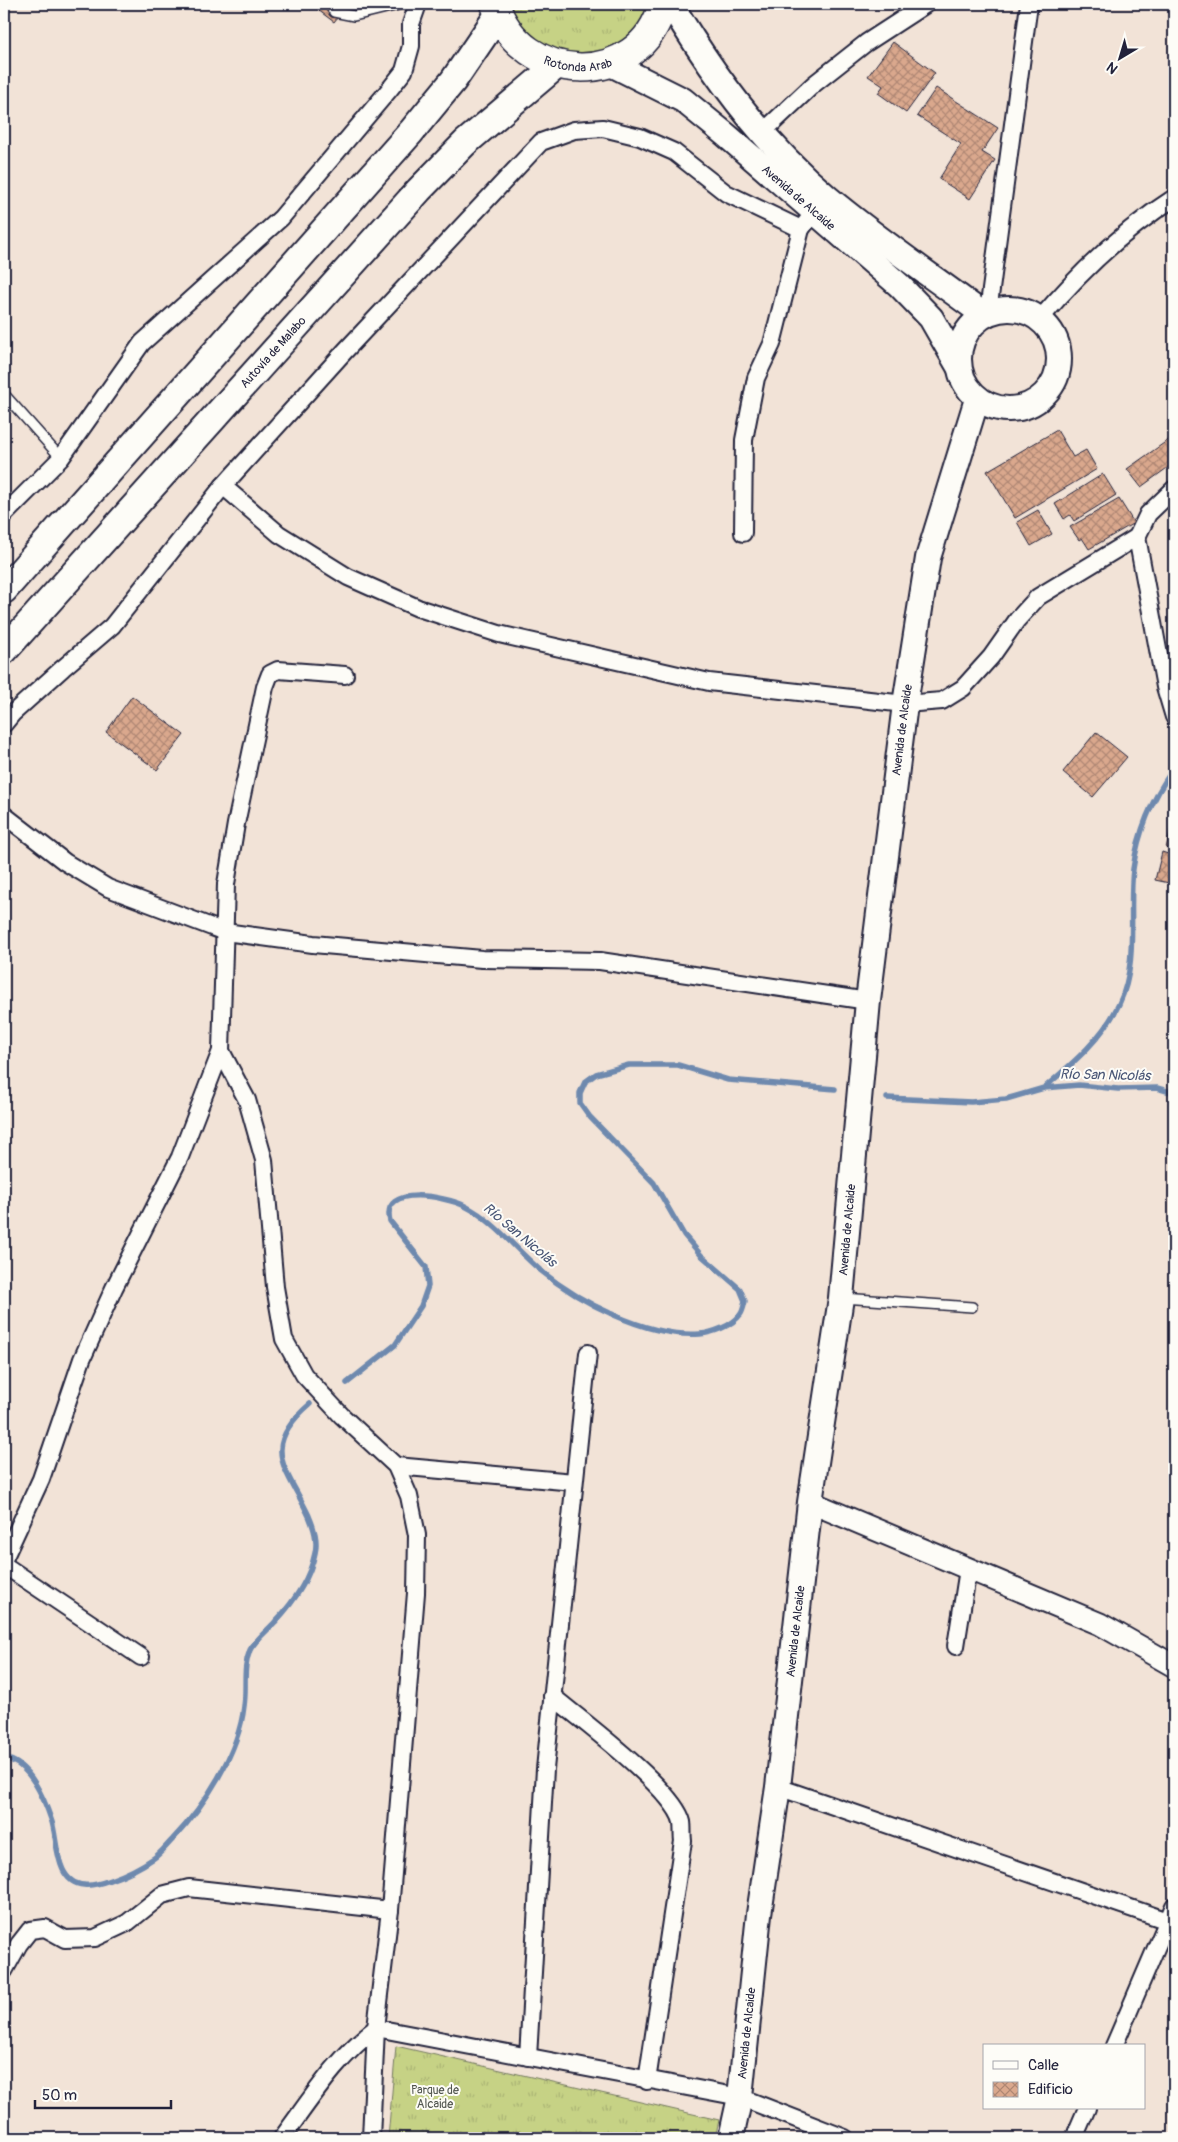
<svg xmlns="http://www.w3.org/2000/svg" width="1178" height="2142" font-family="Pangolin,sans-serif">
	<defs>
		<pattern id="grass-tufts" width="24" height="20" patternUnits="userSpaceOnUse" patternTransform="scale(1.25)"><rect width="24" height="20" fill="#c6d285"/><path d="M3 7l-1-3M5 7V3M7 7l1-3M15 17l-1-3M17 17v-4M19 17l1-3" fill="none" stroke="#aab474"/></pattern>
		<pattern id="building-cross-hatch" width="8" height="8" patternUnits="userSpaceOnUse" patternTransform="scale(1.25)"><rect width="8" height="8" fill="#daa88d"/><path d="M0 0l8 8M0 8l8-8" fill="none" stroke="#b08874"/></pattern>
	</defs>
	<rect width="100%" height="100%" fill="#f2e3d7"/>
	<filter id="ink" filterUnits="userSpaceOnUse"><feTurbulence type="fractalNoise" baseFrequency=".02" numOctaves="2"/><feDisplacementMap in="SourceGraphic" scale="10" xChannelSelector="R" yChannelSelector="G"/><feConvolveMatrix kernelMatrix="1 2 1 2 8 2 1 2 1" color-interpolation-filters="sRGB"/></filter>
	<g filter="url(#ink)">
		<g fill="url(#grass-tufts)" stroke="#747a60">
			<polygon points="506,4 653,4 639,31 599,57 537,46"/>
			<polygon points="396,2046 719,2120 715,2138 388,2138"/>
		</g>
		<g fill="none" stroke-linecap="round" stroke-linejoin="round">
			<g stroke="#6e89ae" stroke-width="5.5">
				<path d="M1044 1088C1072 1064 1103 1038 1119 1004 1139 963 1128 912 1133 869 1138 832 1153 797 1174 768"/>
				<polyline points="887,1098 971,1102 1006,1099 1044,1088 1079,1085 1118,1089 1157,1088 1174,1093"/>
				<path d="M347 1383 395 1345 421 1306 428 1286 426 1267 390 1221C380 1183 447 1197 465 1206 495 1221 515 1249 540 1270 579 1302 648 1338 700 1334 712 1333 732 1326 740 1315 743 1312 744 1305 745 1301L740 1289 701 1255 684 1235 654 1183 590 1117 580 1103V1093L585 1082 596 1074 629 1065H678L728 1080 835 1089"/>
				<path d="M4 1758C30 1763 44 1798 52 1822 58 1841 55 1883 84 1885 92 1886 102 1883 110 1880 125 1875 141 1867 154 1858 161 1853 167 1845 173 1839 204 1806 239 1753 244 1706 247 1686 242 1670 250 1650 255 1640 268 1630 275 1622 293 1603 310 1578 315 1553 318 1540 314 1528 309 1516 286 1467 259 1448 310 1404"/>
			</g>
		</g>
		<g fill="url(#building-cross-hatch)" stroke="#22223b">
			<polygon points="322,4 348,4 334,22 318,10"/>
			<polygon points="893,42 935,73 906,113 878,93 883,86 868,76"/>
			<polygon points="936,88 998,128 982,152 995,160 970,199 939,179 961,144 917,116"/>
			<polygon points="1057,430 1073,457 1086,450 1097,469 1015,518 987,471"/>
			<polygon points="1174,436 1174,463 1141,487 1127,469"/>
			<polygon points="1103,474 1116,495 1074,521 1070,515 1064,519 1055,504"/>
			<polygon points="1119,499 1134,523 1089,549 1082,538 1079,540 1070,527"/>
			<polygon points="1038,510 1052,534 1031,546 1017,522"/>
			<polygon points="132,696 184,735 157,770 106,732"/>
			<polygon points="1096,732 1127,757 1093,797 1063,772"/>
			<polygon points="1173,819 1174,820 1174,850 1166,848"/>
			<polygon points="1162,852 1174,856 1174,884 1155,880"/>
		</g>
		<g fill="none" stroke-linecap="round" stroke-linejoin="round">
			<g stroke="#22223b" stroke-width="12">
				<g id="service">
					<polyline points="329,4 334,12 354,16 403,4"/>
					<polyline points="4,394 61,458"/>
					<polyline points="843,1298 972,1307"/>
				</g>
			</g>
			<g stroke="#22223b" stroke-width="20">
				<g id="minor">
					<polyline points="763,132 814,84 866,43 926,4"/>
					<polyline points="988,312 1029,4"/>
					<path d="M1040 319C1080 272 1122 231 1174 198"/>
					<polyline points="223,486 279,534 348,577 418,608 499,634 709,682 905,704 942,701 963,688 991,657 1017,620 1038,597 1137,537 1165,687 1174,717"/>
					<polyline points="4,515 61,458 142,343 281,218 389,90 404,71 411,46 411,24 418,4"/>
					<polyline points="743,533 744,440 756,378 772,344 801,229"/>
					<polyline points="1137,537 1148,514 1174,489"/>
					<polyline points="345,675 278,670 270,674 265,687 236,824 226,884 221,1051 247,1100 264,1160 275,1287 284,1339 304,1375 342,1416 396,1466 409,1496 417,1535 416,1593 390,1910 376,2028 371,2138"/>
					<polyline points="4,724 13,713 63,668 112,626 223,486 345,351 541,142 574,130 603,128 640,137 674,152 726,193 801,229 820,205"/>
					<polyline points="4,815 65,862 108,888 225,932 313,944 482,959 600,961 868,1001"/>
					<polyline points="396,1466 574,1482"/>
					<polyline points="4,1559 41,1479 82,1359 114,1288 180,1157 221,1051"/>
					<polyline points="4,1565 141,1657"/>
					<polyline points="956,1646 968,1569"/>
					<path d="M552 1696C580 1719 675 1790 682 1822 683 1828 682 1835 683 1841L647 2081"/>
					<polyline points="778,1787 1174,1923"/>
					<polyline points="4,1971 19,1944 30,1930 45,1928 65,1939 95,1938 127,1923 162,1895 189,1888 390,1910"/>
					<polyline points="1114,2046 1174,1906"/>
					<polyline points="528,2057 545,1769 588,1353"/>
					<path d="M282 2138C311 2099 337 2057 376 2028L740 2097 845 2138"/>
					<polyline points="1074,2138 1087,2108"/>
				</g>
			</g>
			<g stroke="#22223b" stroke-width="25">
				<polyline id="tertiary" points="810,1502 1100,1624 1174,1666"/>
			</g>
			<g stroke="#22223b" stroke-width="28">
				<g id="secondary">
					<path d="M671 4C713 75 765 145 828 198 878 240 932 276 984 315"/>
					<path id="s1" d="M609 63 683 100 726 135 899 285 931 318 958 365"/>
					<circle cx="1009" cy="359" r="50"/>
					<path id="s2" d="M731 2138 740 2097 759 1914 778 1787 810 1502 841 1298 868 1001 905 704 928 558 977 399"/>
				</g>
			</g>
			<g stroke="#22223b" stroke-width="30">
				<g id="primary">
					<polyline points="4,590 411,132 453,81 498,15"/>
					<path id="s3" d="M4 651 419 190 465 143 557 65"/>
				</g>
			</g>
			<g stroke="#22223b" stroke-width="31">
				<g id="trunk">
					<path id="s4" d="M495 4C521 86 640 91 663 4"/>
				</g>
			</g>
			<use href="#service" stroke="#fdfcf7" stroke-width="9"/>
			<use href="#minor" stroke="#fdfcf7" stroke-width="16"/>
			<use href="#tertiary" stroke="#fdfcf7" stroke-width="21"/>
			<use href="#secondary" stroke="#fdfcf7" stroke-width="24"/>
			<use href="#primary" stroke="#fdfcf7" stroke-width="26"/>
			<use href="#trunk" stroke="#fdfcf7" stroke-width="28"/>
		</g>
	</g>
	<g text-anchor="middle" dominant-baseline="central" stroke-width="4" stroke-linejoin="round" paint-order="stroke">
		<g font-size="12" fill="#22223b" stroke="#fdfcf7">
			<text stroke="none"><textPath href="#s4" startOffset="111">Rotonda Arab</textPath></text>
			<text stroke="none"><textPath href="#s1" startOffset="234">Avenida de Alcaide</textPath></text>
			<text stroke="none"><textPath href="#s3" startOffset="402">Autovía de Malabo</textPath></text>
			<text stroke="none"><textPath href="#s2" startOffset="1419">Avenida de Alcaide</textPath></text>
			<text stroke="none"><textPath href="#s2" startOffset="916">Avenida de Alcaide</textPath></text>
			<text stroke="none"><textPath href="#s2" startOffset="511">Avenida de Alcaide</textPath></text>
			<text stroke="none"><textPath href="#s2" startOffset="106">Avenida de Alcaide</textPath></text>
		</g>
		<g font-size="12" fill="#535751" stroke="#fdfcf7">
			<text x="435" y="2090">Parque de<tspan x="435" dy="14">Alcaide</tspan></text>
		</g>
		<g font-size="14" font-style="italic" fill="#485575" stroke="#fdfcf7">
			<text transform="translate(1105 1075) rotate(1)">Río San Nicolás</text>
			<text transform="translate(520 1235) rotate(40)">Río San Nicolás</text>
		</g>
	</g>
	<rect width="1178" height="2142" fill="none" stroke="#fdfcf7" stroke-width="20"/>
	<rect x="10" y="10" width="1158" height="2122" fill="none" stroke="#22223b" stroke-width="2" filter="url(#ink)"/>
	<rect x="983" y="2044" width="162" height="65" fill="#fdfcf7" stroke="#a5a5ac"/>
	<rect x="993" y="2061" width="25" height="8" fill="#fdfcf7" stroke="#a5a5ac"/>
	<text x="1028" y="2070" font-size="15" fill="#22223b">Calle</text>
	<rect x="993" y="2082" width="25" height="15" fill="url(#building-cross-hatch)" stroke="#a5a5ac"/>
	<text x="1028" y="2094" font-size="15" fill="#22223b">Edificio</text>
	<g transform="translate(1120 58) rotate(218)" stroke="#fdfcf7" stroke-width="4" paint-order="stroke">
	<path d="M0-4L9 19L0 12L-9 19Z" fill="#22223b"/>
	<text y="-8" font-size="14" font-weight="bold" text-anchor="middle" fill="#22223b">N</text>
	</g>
	<path d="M35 2100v8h136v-8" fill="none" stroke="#22223b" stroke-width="2.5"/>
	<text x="42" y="2100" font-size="15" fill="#22223b" stroke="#fdfcf7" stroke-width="4" paint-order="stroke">50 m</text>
</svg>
